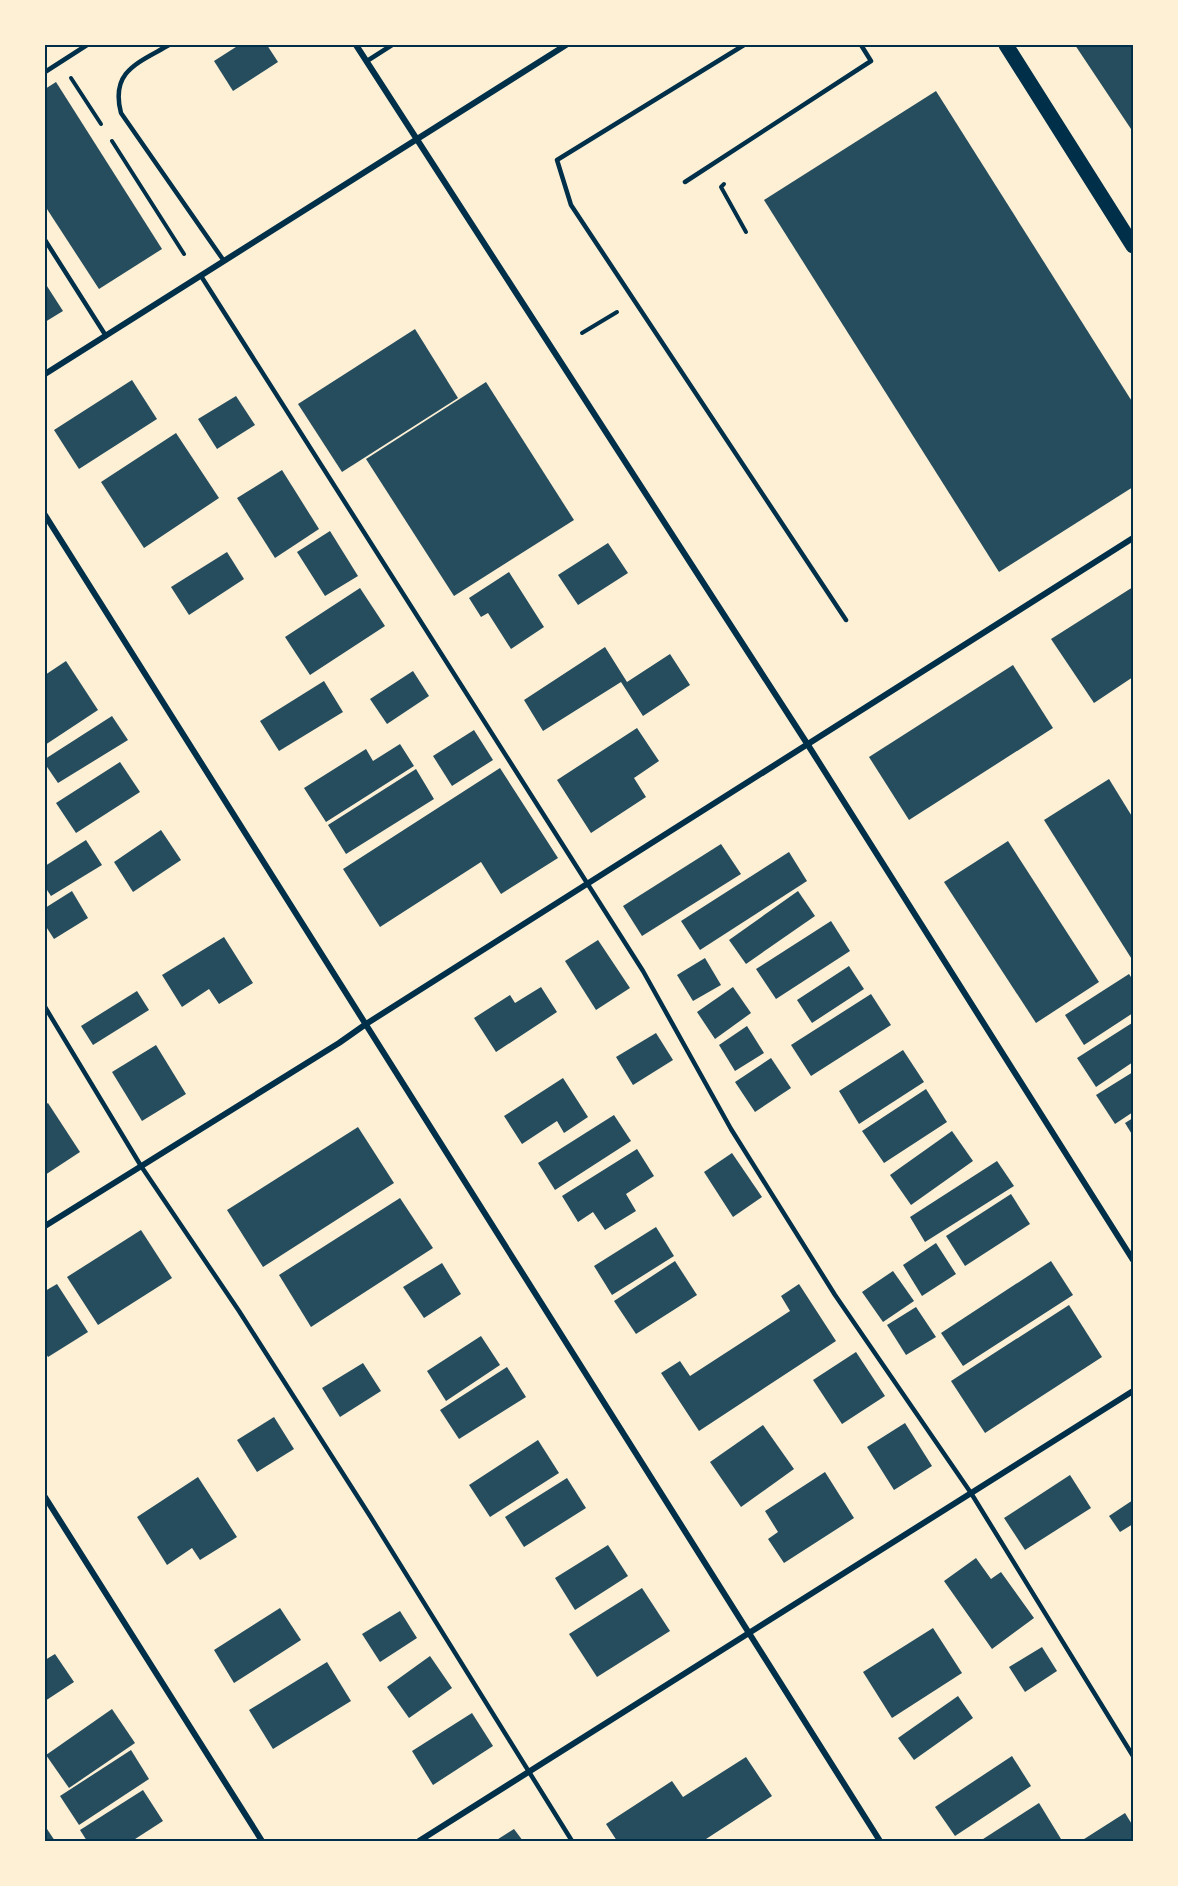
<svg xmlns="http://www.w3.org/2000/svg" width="1178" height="1886" font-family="'Space Grotesk',sans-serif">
	<rect width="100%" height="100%" fill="#fdf0d5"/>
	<g fill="#264d5e">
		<polygon points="239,45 267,45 278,62 233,91 214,61"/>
		<polygon points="1075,45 1133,45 1133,132"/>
		<polygon points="56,82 162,249 99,289 45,206 45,89"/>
		<polygon points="936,91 1133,403 1133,487 999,572 764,200"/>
		<polygon points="45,283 63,311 45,322"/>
		<polygon points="415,329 458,398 342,472 298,404"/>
		<polygon points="132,380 157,419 79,469 54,430"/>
		<polygon points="486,382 574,520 454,596 366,459"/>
		<polygon points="236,396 255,425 217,449 198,419"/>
		<polygon points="176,433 219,498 144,548 101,482"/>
		<polygon points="282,470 319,529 275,558 237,498"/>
		<polygon points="330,531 358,576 325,596 297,552"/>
		<polygon points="608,543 628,573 578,605 558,575"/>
		<polygon points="227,552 244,579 189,615 171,587"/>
		<polygon points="509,572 544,627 511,649 488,613 481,617 469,598"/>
		<polygon points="1133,587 1133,677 1094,703 1051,639"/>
		<polygon points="360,588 385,626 310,675 285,637"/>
		<polygon points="605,647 627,682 670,654 690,685 643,716 621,682 543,731 524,700"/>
		<polygon points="66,661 98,710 45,745 45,675"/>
		<polygon points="1013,665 1053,728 909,820 869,757"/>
		<polygon points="413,671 429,696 387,724 370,699"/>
		<polygon points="324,681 343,712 279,751 260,721"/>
		<polygon points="112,716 128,740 58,783 45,764 45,759"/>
		<polygon points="637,728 659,761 634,778 646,797 591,833 557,780"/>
		<polygon points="474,730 493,760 452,786 433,756"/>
		<polygon points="400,744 414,766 326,822 304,788 366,749 373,761"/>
		<polygon points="120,762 140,792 76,833 56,803"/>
		<polygon points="500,768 558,858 501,894 481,862 380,927 343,869"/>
		<polygon points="416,769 434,799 346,854 328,825"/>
		<polygon points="1109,779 1133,818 1133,961 1044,820"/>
		<polygon points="161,830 181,860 133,892 114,862"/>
		<polygon points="86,840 102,865 51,896 45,887 45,866"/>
		<polygon points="1008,841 1099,982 1036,1023 944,882"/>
		<polygon points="721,844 741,874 642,936 623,906"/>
		<polygon points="789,852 807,881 700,950 681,921"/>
		<polygon points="72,891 88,918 54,939 45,925 45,908"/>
		<polygon points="798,891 815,916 746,964 729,940"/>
		<polygon points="831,921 850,951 776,999 756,969"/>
		<polygon points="224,937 253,983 219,1004 209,989 182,1007 162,975"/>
		<polygon points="598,940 630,988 596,1010 565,961"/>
		<polygon points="705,958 721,985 693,1001 677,975"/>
		<polygon points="849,966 864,989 812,1023 797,1000"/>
		<polygon points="1129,974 1133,980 1133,1013 1084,1045 1065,1015"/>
		<polygon points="541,987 557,1012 496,1052 474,1018 510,995 515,1003"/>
		<polygon points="733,987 751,1013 715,1039 697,1012"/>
		<polygon points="137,991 149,1010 93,1045 81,1026"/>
		<polygon points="871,994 891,1025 811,1076 791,1045"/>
		<polygon points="1132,1023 1133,1062 1096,1087 1077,1058"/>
		<polygon points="747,1026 764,1053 735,1071 719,1045"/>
		<polygon points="656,1033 673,1060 633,1085 616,1057"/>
		<polygon points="156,1045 186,1094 142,1121 112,1072"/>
		<polygon points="903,1050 924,1082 859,1124 839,1091"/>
		<polygon points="771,1058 791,1088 755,1112 735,1082"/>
		<polygon points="1133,1072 1133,1112 1115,1124 1096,1095"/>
		<polygon points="563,1078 588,1117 564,1133 557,1121 522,1144 504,1116"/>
		<polygon points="926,1089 947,1122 884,1163 862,1131"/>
		<polygon points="48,1103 80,1152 45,1175 45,1105"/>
		<polygon points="614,1115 631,1141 555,1190 538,1163"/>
		<polygon points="1133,1118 1133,1136 1125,1123"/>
		<polygon points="358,1127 394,1183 263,1267 227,1210"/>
		<polygon points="952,1131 973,1161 911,1205 890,1175"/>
		<polygon points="637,1149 654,1176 626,1194 636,1211 605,1230 593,1212 578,1222 562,1196"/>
		<polygon points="732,1153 762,1197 733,1217 704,1172"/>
		<polygon points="997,1161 1014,1186 925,1242 910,1217"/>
		<polygon points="1011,1194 1030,1224 965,1266 946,1236"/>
		<polygon points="400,1198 433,1248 311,1327 279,1275"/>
		<polygon points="656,1227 674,1256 612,1295 594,1266"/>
		<polygon points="141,1230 172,1278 98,1325 67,1277"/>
		<polygon points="936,1243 956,1274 922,1296 903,1265"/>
		<polygon points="675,1261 697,1295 636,1334 614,1301"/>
		<polygon points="1051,1261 1073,1295 963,1366 941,1333"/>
		<polygon points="442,1263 461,1294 424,1318 403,1287"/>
		<polygon points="893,1271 914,1301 883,1322 862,1292"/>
		<polygon points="57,1284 88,1332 48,1357 45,1352 45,1291"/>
		<polygon points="799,1284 836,1341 699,1431 661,1373 680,1361 690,1376 790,1311 781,1296"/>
		<polygon points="1069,1305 1102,1357 985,1433 951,1381"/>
		<polygon points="916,1307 936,1337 906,1355 887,1325"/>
		<polygon points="481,1336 500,1365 446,1401 427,1371"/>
		<polygon points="856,1352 885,1396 842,1424 813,1380"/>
		<polygon points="363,1363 381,1391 340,1417 322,1388"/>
		<polygon points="507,1367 526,1397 459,1439 440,1410"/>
		<polygon points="274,1417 294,1449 257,1472 237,1440"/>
		<polygon points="905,1423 932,1466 894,1490 867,1447"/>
		<polygon points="763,1425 794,1469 741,1507 710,1462"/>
		<polygon points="538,1440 559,1473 490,1517 469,1485"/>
		<polygon points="825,1472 854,1518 784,1563 768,1539 778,1532 765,1511"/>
		<polygon points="1070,1475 1091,1508 1025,1550 1004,1518"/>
		<polygon points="198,1477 237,1537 200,1560 192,1548 167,1565 137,1517"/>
		<polygon points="567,1478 586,1508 524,1547 505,1517"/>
		<polygon points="1133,1500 1133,1524 1120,1532 1109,1516"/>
		<polygon points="608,1545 628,1576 575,1610 555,1578"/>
		<polygon points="976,1558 991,1579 1001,1572 1034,1618 992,1649 944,1581"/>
		<polygon points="642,1588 670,1631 597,1677 569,1634"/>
		<polygon points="280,1608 301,1640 234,1683 214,1650"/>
		<polygon points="400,1611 417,1638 380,1662 362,1634"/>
		<polygon points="933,1628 962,1673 892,1718 863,1672"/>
		<polygon points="1042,1647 1057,1671 1025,1692 1009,1667"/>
		<polygon points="55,1654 74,1682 45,1701 45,1660"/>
		<polygon points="430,1656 452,1688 409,1718 387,1687"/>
		<polygon points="327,1662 351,1701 273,1749 249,1710"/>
		<polygon points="958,1696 973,1718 914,1760 898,1738"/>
		<polygon points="112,1709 135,1743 69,1788 46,1755"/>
		<polygon points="472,1713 493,1746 433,1785 412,1751"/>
		<polygon points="131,1750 149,1779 79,1825 60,1796"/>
		<polygon points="1012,1756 1031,1786 955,1836 935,1807"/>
		<polygon points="746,1757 772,1796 703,1841 617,1841 606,1824 672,1781 683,1797"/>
		<polygon points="143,1790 163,1821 132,1841 87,1841 80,1830"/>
		<polygon points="1039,1803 1061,1839 1057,1841 980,1841"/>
		<polygon points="1125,1813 1133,1826 1133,1841 1081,1841"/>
		<polygon points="45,1826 55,1841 45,1841"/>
		<polygon points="514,1829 523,1841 495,1841"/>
	</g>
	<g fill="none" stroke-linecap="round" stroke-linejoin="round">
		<g stroke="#003049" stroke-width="4">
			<polyline points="71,78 101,124"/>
			<polyline points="112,141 184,254"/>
			<polyline points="724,184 721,187 746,232"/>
			<polyline points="582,333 617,312"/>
		</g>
		<g stroke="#003049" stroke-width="4.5">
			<path d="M169 45C138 63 110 71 121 113L224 261"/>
			<polyline points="744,45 557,160 571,205 846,620"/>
			<polyline points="367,61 392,45"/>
			<polyline points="45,72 87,45"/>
			<polyline points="685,182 871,61 861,45"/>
			<polyline points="45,240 106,336"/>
			<polyline points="201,276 643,971 731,1129 835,1295 971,1493 1133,1756"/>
			<polyline points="45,1007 141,1166 239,1311 370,1516 572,1841"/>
		</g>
		<g stroke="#003049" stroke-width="6">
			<polyline points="356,45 808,745 1133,1260"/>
			<polyline points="45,374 566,45"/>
			<polyline points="45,515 880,1841"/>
			<polyline points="45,1226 339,1043 366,1024 1133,538"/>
			<polyline points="45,1497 262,1841"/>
			<polyline points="419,1841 1133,1391"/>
		</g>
		<polyline stroke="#003049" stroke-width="15" points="1006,45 1133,246"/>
	</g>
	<rect width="1178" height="1886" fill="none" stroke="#fdf0d5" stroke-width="93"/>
	<rect x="46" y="46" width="1086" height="1794" fill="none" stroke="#003049" stroke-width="2"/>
</svg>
